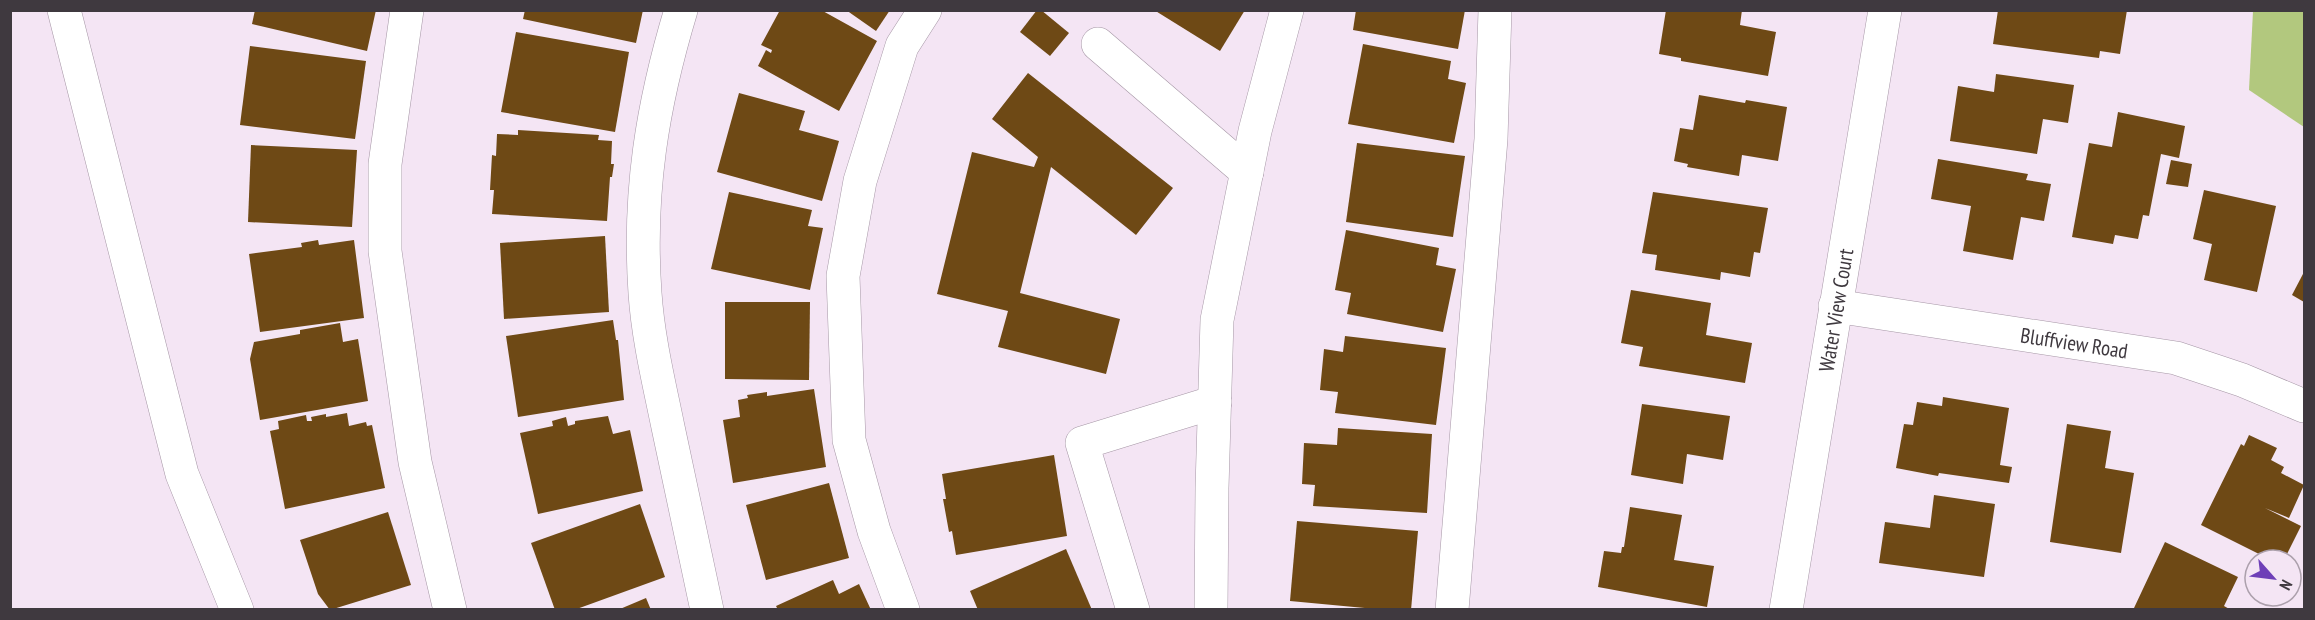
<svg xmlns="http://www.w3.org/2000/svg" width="2315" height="620" font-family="'PT Sans Narrow',sans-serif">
	<rect width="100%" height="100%" fill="#f4e5f4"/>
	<polygon fill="#b2c87e" points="2253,11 2304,11 2304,127 2249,90"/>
	<g fill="#6e4915">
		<polygon points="255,10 376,10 367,51 252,24"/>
		<polygon points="525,10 643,10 636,43 523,19"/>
		<polygon points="780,10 821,10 877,41 839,111 758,66 766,50 771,53 772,50 761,45"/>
		<polygon points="846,10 890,10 876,31"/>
		<polygon points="1037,10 1041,10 1069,33 1050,56 1020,32"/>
		<polygon points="1154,10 1245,10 1220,51"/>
		<polygon points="1356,10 1465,10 1458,49 1353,30"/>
		<polygon points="1666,10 1742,10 1740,25 1776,32 1768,76 1681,61 1681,58 1659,54"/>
		<polygon points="1998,10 2127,10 2120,54 2100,51 2099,58 1993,44"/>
		<polygon points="516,32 629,52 615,132 501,112"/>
		<polygon points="1363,44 1451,61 1448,79 1466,83 1454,143 1348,124"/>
		<polygon points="250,46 366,61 355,139 240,125"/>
		<polygon points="1028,73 1173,188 1136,235 1051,167 1020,293 1120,319 1106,374 998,347 1008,311 937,294 972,152 1034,167 1038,157 992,119"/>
		<polygon points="1996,74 2074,85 2068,123 2043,119 2037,154 1950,141 1958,86 1994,92"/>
		<polygon points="739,93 805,111 799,130 839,141 822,201 717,172"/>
		<polygon points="1699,95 1745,103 1746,100 1787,107 1778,161 1742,155 1739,176 1687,167 1688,164 1674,161 1680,128 1693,130"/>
		<polygon points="2118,112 2185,126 2179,158 2161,154 2149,216 2143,215 2138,239 2115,235 2113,244 2072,237 2089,143 2112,147"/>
		<polygon points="518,130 599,135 598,140 612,141 611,164 614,164 612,177 610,177 607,221 492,214 494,190 490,190 492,155 496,156 497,134 518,135"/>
		<polygon points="1357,143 1465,156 1453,237 1346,222"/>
		<polygon points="251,145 357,150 352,227 248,222"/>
		<polygon points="1938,159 2028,174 2026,180 2051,184 2044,221 2021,217 2013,260 1963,251 1971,206 1931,199"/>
		<polygon points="2171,160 2192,164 2188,187 2166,184"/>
		<polygon points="2204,190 2276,206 2257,292 2204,280 2212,244 2193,239"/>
		<polygon points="729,192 812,210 808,226 823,228 810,290 711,269"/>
		<polygon points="1653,192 1768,208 1760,253 1754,252 1750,277 1721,272 1720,280 1655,270 1657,255 1642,253"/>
		<polygon points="1346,230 1439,248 1436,265 1456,269 1443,332 1347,314 1351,293 1335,290"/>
		<polygon points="605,236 609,312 504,319 500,243"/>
		<polygon points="318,240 319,245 354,240 364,318 260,332 249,254 302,247 301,243"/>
		<polygon points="2304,272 2304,302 2292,295"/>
		<polygon points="1631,290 1711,303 1706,335 1752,343 1745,383 1639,366 1643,347 1621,343"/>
		<polygon points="725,302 810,302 809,380 725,379"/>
		<polygon points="613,320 616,340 618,340 624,400 518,417 506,336"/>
		<polygon points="340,323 343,342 358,339 368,401 260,420 250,359 254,342 300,334 300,330"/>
		<polygon points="1345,336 1446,348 1436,425 1335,413 1338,392 1320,390 1324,349 1343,352"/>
		<polygon points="814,389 826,467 733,483 723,420 740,417 738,400 748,398 747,395 767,392 767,396"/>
		<polygon points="1943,397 2009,408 2000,465 2012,467 2009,483 1939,473 1938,476 1896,468 1904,424 1913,425 1917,402 1942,406"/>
		<polygon points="1642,404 1730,416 1723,460 1687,454 1683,484 1631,475"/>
		<polygon points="347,413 349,426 366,422 367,426 372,425 385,488 285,509 270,431 279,429 278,421 306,415 307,421 312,421 311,417 326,414 326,417"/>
		<polygon points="608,416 613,434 630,430 643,491 538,514 520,433 553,426 552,421 566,417 568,426 575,424 575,421"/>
		<polygon points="2067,424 2111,431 2105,468 2134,473 2121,553 2050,542"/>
		<polygon points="1338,428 1432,434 1427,513 1313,506 1315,485 1302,484 1304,443 1337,445"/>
		<polygon points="2249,435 2277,448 2271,460 2284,467 2281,473 2304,485 2289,518 2265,508 2301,526 2284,560 2271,560 2201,525 2241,444 2244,446"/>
		<polygon points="1054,455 1067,536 956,555 952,531 949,532 943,499 946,499 942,474"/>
		<polygon points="829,483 849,558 766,580 746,505"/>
		<polygon points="1934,495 1995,504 1984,577 1879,563 1885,522 1930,528"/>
		<polygon points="640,504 665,577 574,610 555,610 531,543"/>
		<polygon points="1630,507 1682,515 1674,560 1714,566 1707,607 1598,587 1604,551 1621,553 1622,547 1624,547"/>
		<polygon points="388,512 411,585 330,610 318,594 300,540"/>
		<polygon points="1297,521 1418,531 1411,610 1386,610 1290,601"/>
		<polygon points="2165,542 2238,577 2224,606 2231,610 2134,608"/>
		<polygon points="1066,549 1092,610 978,610 970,591"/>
		<polygon points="833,580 839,594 859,584 871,610 778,610 776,606"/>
		<polygon points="646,598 651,610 620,610 620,609"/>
	</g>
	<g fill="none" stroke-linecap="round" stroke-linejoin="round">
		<g stroke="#a697a6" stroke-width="34">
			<g id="minor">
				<polyline points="64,10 182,474 237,610"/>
				<polyline points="407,10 385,164 385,251 415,462 450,610"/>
				<path d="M681 10C652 106 638 193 645 293 648 338 659 383 668 427 681 488 694 549 707 610"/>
				<polyline points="1098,44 1247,172"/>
				<path id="s1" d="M1835 306 2176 358 2242 380 2304 406"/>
				<polyline points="903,610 874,531 849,440 843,276 860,181 902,46 925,10"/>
				<polyline points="1133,610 1082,443 1215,402"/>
				<polyline points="1211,610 1212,488 1217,320 1255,131 1287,10"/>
				<polyline points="1452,610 1491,139 1495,10"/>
				<path id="s2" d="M1786 610 1885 10"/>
			</g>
		</g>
		<use href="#minor" stroke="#fff" stroke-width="33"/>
	</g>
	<g text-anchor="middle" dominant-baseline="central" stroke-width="6" stroke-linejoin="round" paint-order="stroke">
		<g font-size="21" fill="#3f393f" stroke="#f4e5f4">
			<text stroke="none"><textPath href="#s2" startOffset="304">Water View Court</textPath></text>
			<text stroke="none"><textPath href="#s1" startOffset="242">Bluffview Road</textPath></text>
		</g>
	</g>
	<rect width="2315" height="620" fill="none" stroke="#3f393f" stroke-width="24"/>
	<g transform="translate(2273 578) rotate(118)"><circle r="28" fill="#f4e5f4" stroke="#aca0ac" stroke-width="1.5"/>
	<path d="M0-4.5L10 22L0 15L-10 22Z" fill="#6e3fb7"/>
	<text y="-9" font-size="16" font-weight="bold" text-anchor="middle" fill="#3f393f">N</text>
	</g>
</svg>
